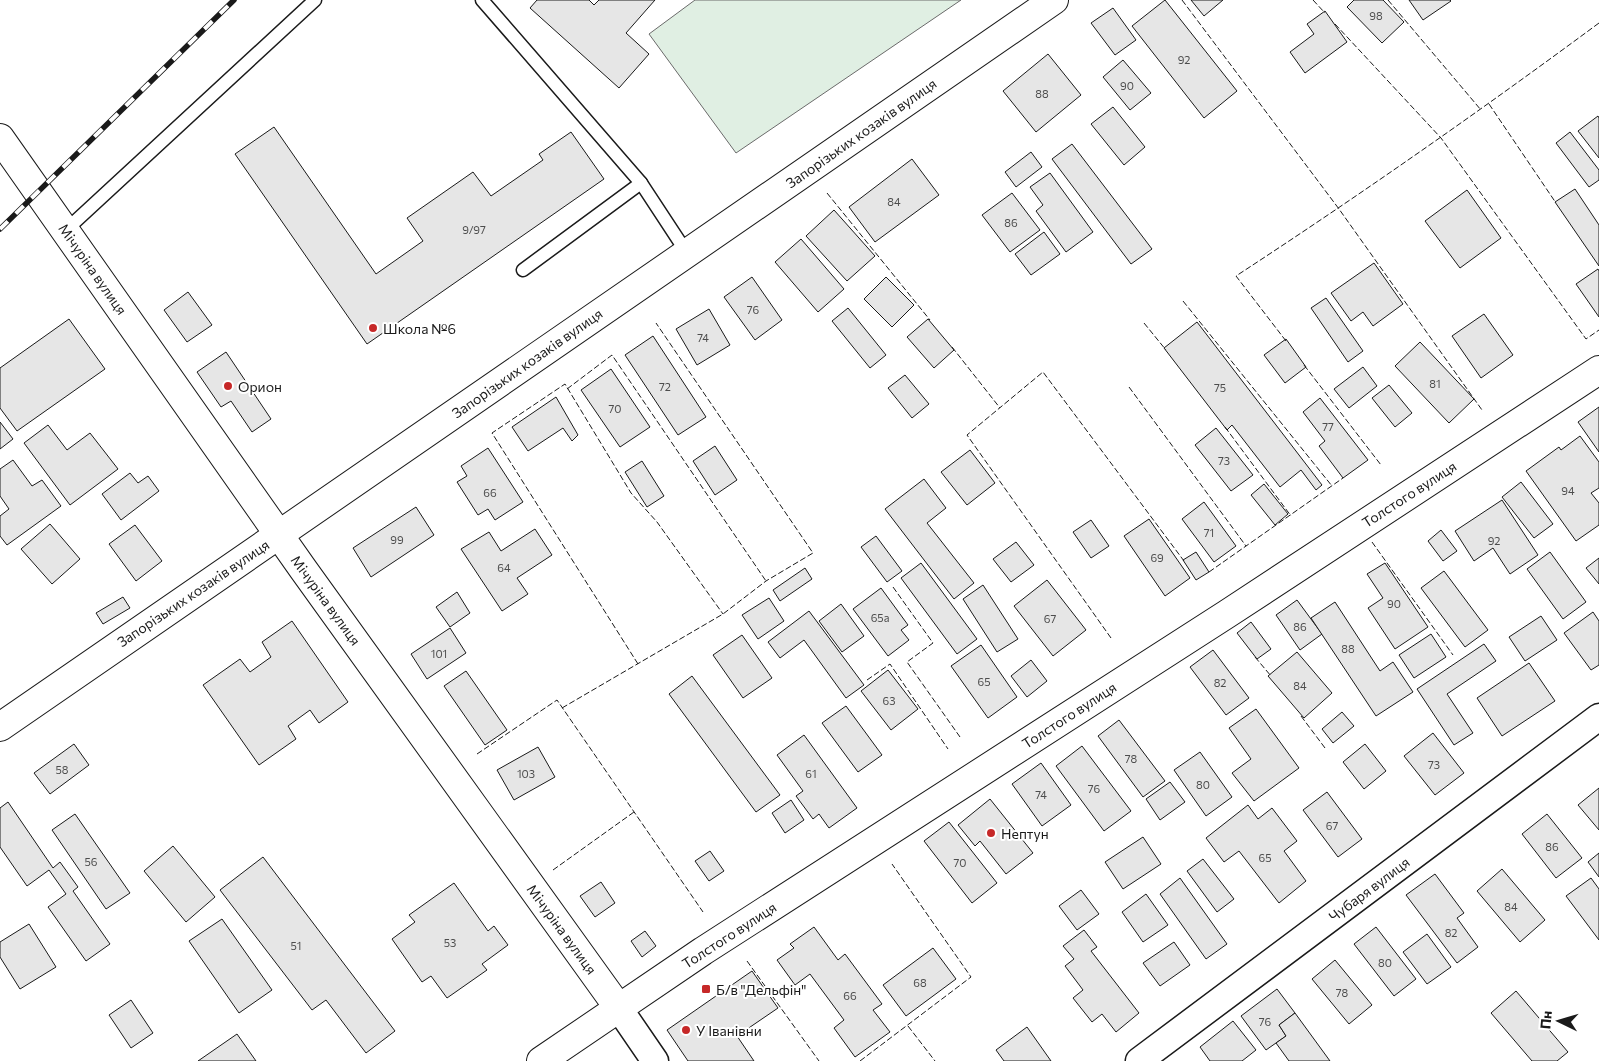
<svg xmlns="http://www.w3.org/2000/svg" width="1599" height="1061" font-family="Commissioner,sans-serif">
	<rect width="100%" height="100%" fill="#fff"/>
	<polygon fill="#e0efe3" stroke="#6a6a6a" points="695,0 961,0 736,153 649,34"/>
	<g fill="#e6e6e6" stroke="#1a1a1a">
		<polygon points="537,0 589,0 594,5 599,0 655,0 626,33 649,54 619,88 530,8"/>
		<polygon points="1165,0 1237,91 1204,118 1132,26"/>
		<polygon points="1191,0 1223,0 1204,16"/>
		<polygon points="1354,0 1383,0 1404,22 1382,43 1347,7"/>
		<polygon points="1409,0 1450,0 1451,1 1423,20"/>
		<polygon points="1113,8 1136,40 1115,55 1091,23"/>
		<polygon points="1325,11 1347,42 1305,73 1290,52 1314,34 1307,24"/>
		<polygon points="1048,54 1081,95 1036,132 1003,91"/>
		<polygon points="1123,60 1151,93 1130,110 1103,77"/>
		<polygon points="1113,107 1145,147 1124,165 1091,124"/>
		<polygon points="1598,116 1599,118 1599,158 1578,131"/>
		<polygon points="274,127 376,274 423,241 407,218 473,172 491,196 543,160 539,154 571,132 604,179 367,344 235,154"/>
		<polygon points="1570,132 1599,170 1599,180 1589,187 1556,143"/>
		<polygon points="1072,144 1152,249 1131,264 1052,159"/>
		<polygon points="1031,152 1042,167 1016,187 1005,172"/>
		<polygon points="912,159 939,195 875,242 849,207"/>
		<polygon points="1050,173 1093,232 1066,252 1036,211 1043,205 1030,187"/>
		<polygon points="1575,189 1599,225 1599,266 1555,202"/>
		<polygon points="1467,190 1501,238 1460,268 1425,221"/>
		<polygon points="1012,193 1040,230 1010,252 982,215"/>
		<polygon points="834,210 875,256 847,281 806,236"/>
		<polygon points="1044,232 1060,254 1031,275 1015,254"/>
		<polygon points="801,239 844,289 818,312 775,262"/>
		<polygon points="1374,263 1403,304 1373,326 1363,312 1351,321 1331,293"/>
		<polygon points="1598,269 1599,271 1599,317 1576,284"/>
		<polygon points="752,277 782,320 755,340 724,297"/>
		<polygon points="886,277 914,305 892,327 864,299"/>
		<polygon points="188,292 212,325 187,342 164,310"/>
		<polygon points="1326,298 1363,351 1348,362 1311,308"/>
		<polygon points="848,308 886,355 870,368 832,321"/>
		<polygon points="709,309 730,345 697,365 676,329"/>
		<polygon points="1484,314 1513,355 1481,378 1452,336"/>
		<polygon points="69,319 105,369 17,431 0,408 0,368"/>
		<polygon points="928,319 954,350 934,368 907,337"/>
		<polygon points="1197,322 1322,485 1316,490 1301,470 1280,487 1232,425 1227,430 1164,348"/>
		<polygon points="653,336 706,417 678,435 625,355"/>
		<polygon points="1286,339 1306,367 1285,383 1264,355"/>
		<polygon points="1420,342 1474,399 1449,423 1395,366"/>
		<polygon points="226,352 271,419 252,432 231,401 221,407 197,372"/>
		<polygon points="1363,367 1377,386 1349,408 1334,389"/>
		<polygon points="611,369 650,427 620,447 581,390"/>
		<polygon points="905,375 929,404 912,418 888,388"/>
		<polygon points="1389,385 1412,413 1395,427 1372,398"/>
		<polygon points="556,397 578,435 572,441 563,428 528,451 512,427"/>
		<polygon points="1320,398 1368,460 1343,478 1319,446 1325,441 1303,412"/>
		<polygon points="1599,407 1599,452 1578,422"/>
		<polygon points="0,422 13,439 0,449"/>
		<polygon points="48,425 67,450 90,433 118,469 70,505 24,443"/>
		<polygon points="1216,428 1253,475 1231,491 1195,445"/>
		<polygon points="1580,436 1599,462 1599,488 1591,493 1599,503 1599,525 1576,541 1526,471 1559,447 1561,450"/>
		<polygon points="715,446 737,480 715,495 693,461"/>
		<polygon points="488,448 523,502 495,520 488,509 478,515 457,482 467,476 461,466"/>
		<polygon points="970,450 995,483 967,505 941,472"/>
		<polygon points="13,460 32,486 42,480 61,506 7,545 0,536 0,516 9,509 0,496 0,469"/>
		<polygon points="642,461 664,496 647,507 625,472"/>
		<polygon points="130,473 138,483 148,476 159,491 121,520 102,494"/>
		<polygon points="924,479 946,508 927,523 974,583 954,599 885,509"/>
		<polygon points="1521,482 1553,524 1534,538 1502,497"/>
		<polygon points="1264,484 1288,514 1275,525 1251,495"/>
		<polygon points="1502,500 1538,555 1510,574 1493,548 1474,561 1455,531"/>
		<polygon points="1204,502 1236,546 1214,562 1182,519"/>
		<polygon points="416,507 434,535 371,577 353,548"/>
		<polygon points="1149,519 1190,578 1165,596 1124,536"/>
		<polygon points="1091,520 1109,546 1091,558 1073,532"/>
		<polygon points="50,524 80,559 52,584 21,549"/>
		<polygon points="135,525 162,561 136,581 109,544"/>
		<polygon points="535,529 552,555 517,578 528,594 502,611 461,549 489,532 501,551"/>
		<polygon points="1441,530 1457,551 1443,561 1428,541"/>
		<polygon points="876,536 902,571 887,582 861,547"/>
		<polygon points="1016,542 1034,565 1011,582 993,559"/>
		<polygon points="1196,552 1209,572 1196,580 1183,560"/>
		<polygon points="1550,552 1586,602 1563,619 1527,569"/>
		<polygon points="1599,558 1599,584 1586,568"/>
		<polygon points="921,563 977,639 957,654 901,578"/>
		<polygon points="1385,563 1428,627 1395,649 1368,608 1383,598 1367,574"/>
		<polygon points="805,568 812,579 780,601 773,590"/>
		<polygon points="1444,571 1488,630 1465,647 1421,588"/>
		<polygon points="1047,580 1086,630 1053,656 1014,606"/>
		<polygon points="983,585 1018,639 997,652 963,599"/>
		<polygon points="881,588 908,625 901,630 909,640 888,656 853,609"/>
		<polygon points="457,592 470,613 450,627 436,607"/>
		<polygon points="123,597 130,608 103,624 96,613"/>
		<polygon points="769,598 784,621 758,639 742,615"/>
		<polygon points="1297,600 1322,634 1300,650 1276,615"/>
		<polygon points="1335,602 1380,671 1393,662 1413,692 1376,716 1311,618"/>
		<polygon points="841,604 864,636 842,652 819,621"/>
		<polygon points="809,611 864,685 846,698 804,640 780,658 768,642"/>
		<polygon points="1593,612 1599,621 1599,665 1591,670 1564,633"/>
		<polygon points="1541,616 1557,640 1525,661 1509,637"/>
		<polygon points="292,621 348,702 319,723 310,710 288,726 296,739 259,765 203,685 240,659 250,672 271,657 262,642"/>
		<polygon points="1251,622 1271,649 1257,659 1237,633"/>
		<polygon points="450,628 466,653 427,679 411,654"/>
		<polygon points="1431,634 1446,657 1414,678 1399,655"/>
		<polygon points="742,635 772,678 743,698 713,655"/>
		<polygon points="1484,644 1496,661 1447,694 1473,733 1454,745 1417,689"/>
		<polygon points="981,645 1017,697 988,718 951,666"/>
		<polygon points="1213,650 1249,698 1226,715 1190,667"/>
		<polygon points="1297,652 1332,693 1304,718 1268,676"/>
		<polygon points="1031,660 1047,681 1027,697 1011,676"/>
		<polygon points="1529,663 1555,701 1502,736 1477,698"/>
		<polygon points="888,670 918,709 891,730 861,691"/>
		<polygon points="466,671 507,730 485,745 444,686"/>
		<polygon points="692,676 780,795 756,812 669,694"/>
		<polygon points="846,706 882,755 858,772 822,723"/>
		<polygon points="1256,709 1299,768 1254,801 1232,773 1251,759 1229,728"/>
		<polygon points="1342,712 1354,726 1333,743 1322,729"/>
		<polygon points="1119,720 1165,781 1143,797 1098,736"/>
		<polygon points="1433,733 1464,773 1435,795 1404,756"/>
		<polygon points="804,735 857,808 829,828 819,814 813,819 796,796 803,791 777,755"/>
		<polygon points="74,744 89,765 50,794 34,773"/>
		<polygon points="1365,744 1386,771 1364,789 1343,762"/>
		<polygon points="1082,746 1131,811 1104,831 1056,766"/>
		<polygon points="538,747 555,777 514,800 497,770"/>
		<polygon points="1200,752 1232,797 1206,816 1174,770"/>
		<polygon points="1041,763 1071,805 1042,826 1012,784"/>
		<polygon points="1170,782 1185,802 1160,820 1146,799"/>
		<polygon points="1599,788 1599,830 1578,805"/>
		<polygon points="1327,792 1362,839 1338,857 1303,810"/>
		<polygon points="990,799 1033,853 1006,874 980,841 975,846 958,825"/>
		<polygon points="791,800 804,820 785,833 772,813"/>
		<polygon points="8,802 53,868 60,862 78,887 73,891 110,944 86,961 48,907 66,894 49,870 27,886 0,847 0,808"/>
		<polygon points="1248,805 1258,819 1272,808 1297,841 1284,851 1306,881 1279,903 1239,851 1224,862 1206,838"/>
		<polygon points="75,814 130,893 106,909 52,830"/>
		<polygon points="1547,814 1582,858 1556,878 1522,834"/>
		<polygon points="949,822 997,883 972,903 924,841"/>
		<polygon points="1143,837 1161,864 1123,889 1105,862"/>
		<polygon points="173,846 215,897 186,922 144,871"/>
		<polygon points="710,851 724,871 709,881 695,861"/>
		<polygon points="1599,853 1599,877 1588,862"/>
		<polygon points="263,857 395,1031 366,1053 326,1000 312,1010 220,890"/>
		<polygon points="1203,859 1234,899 1217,912 1187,871"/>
		<polygon points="1502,869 1545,920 1520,942 1477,891"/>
		<polygon points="1435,874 1464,913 1457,918 1478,947 1457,963 1406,895"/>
		<polygon points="1180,878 1227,944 1206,959 1160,894"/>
		<polygon points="1591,878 1599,889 1599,940 1566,896"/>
		<polygon points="601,882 615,903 595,917 580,896"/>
		<polygon points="454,883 488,931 494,926 508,945 482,964 487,970 447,998 431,976 422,982 392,939 415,922 409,915"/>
		<polygon points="1081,890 1099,914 1077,930 1059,906"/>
		<polygon points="1146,894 1168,925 1143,942 1122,912"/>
		<polygon points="222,919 272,990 239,1013 189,941"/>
		<polygon points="29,924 56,967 20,989 0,957 0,942"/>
		<polygon points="814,927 838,960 845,954 882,1004 873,1010 890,1032 855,1057 834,1028 844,1020 810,974 795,985 777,960 794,948 790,944"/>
		<polygon points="1376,927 1416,979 1394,996 1354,944"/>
		<polygon points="1084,930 1097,947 1091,951 1139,1013 1116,1032 1102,1014 1092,1022 1073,998 1083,990 1065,966 1074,959 1063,946"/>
		<polygon points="645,931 656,946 642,957 631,941"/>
		<polygon points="1427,934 1451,967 1427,984 1403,952"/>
		<polygon points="1174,942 1190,965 1160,986 1143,963"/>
		<polygon points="933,948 956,979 906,1016 883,985"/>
		<polygon points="1335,960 1372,1005 1349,1024 1312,979"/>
		<polygon points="752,971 778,1008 737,1036 754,1061 688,1061 667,1030"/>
		<polygon points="1277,989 1295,1013 1279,1025 1286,1036 1266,1050 1241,1016"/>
		<polygon points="1516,991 1568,1052 1557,1061 1532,1061 1491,1013"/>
		<polygon points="131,1000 153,1033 131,1048 109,1015"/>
		<polygon points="1295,1013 1330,1061 1289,1061 1276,1043 1286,1036 1279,1025"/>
		<polygon points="1233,1021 1256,1050 1242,1061 1210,1061 1200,1047"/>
		<polygon points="1027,1027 1051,1061 1004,1061 996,1050"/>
		<polygon points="237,1034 256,1061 198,1061"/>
	</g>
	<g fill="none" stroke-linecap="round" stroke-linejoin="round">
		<g stroke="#1a1a1a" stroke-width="15">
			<g id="lane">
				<polyline points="482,0 641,183 687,253"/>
				<polyline points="66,230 315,0"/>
				<polyline points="523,270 641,183"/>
			</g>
		</g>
		<g stroke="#1a1a1a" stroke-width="29">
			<g id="street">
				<polyline points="618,1007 655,1061"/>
				<polyline points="1139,1061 1599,717"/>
			</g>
		</g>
		<g stroke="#1a1a1a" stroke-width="30">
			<g id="secondary">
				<polyline points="0,138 303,569 618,1007"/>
				<polyline points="0,727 1054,0"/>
				<polyline points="541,1061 703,951 1227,614 1599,370"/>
			</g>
		</g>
		<use href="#lane" stroke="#fff" stroke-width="12"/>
		<use href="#street" stroke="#fff" stroke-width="26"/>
		<use href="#secondary" stroke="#fff" stroke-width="28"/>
		<g stroke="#1a1a1a" stroke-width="5.5">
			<polyline id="rail" points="0,229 234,0"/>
		</g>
		<use href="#rail" stroke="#fff" stroke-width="4" stroke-dasharray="11" stroke-linecap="butt"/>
		<g stroke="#1a1a1a" stroke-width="1" stroke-dasharray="6 2.5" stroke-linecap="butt">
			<polyline points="1182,0 1339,209 1482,410"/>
			<polyline points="1313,0 1325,13"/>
			<polyline points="1388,0 1481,110"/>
			<polyline points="1335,24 1441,138 1586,339 1599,330"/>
			<polyline points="1489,104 1556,203"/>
			<polyline points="827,193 930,320"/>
			<polyline points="1183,301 1332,486"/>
			<polyline points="1144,323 1166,350"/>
			<path d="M1286 341 1236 276C1360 195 1480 111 1599 23"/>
			<polyline points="952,347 1000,408"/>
			<polyline points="1304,365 1381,465"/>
			<polyline points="1129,387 1246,546"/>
			<polyline points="567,389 612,355 766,581"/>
			<polyline points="1225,427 1291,516"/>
			<polyline points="1372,542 1453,655"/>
			<polyline points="1209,572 1343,478"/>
			<polyline points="893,587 933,643 907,662 960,737"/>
			<polyline points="1111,638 967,435 1043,372 1184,561"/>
			<polyline points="1255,657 1271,676"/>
			<polyline points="638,664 492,433 565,384 631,493 657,522 723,614"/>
			<polyline points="867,680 890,664 948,749"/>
			<polyline points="562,708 723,614 766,581 813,553 656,323"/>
			<polyline points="1301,716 1325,748"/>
			<polyline points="477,754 557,700 703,912"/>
			<polyline points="553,870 634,812"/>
			<polyline points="747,961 819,1061"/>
			<polyline points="908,1026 935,1061"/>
			<polyline points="860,1061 971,977 892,864"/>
		</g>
	</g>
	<g fill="#c62828" stroke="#fff" stroke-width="2">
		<circle cx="373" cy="328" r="5"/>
		<circle cx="228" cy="386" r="5"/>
		<circle cx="991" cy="833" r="5"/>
		<rect x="701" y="984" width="10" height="10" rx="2.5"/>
		<circle cx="686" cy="1030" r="5"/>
	</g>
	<g text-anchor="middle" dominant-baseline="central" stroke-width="4" stroke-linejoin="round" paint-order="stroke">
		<g font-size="11" fill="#4d4d4d">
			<text x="1376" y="15">98</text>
			<text x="1184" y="59">92</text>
			<text x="1127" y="85">90</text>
			<text x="1042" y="93">88</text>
			<text x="894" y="201">84</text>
			<text x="1011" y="222">86</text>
			<text x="474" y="229">9/97</text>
			<text x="753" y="309">76</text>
			<text x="703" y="337">74</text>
			<text x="1435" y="383">81</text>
			<text x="665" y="386">72</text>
			<text x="1220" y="387">75</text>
			<text x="615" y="408">70</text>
			<text x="1328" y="426">77</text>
			<text x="1224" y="460">73</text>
			<text x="1568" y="490">94</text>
			<text x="490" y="492">66</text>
			<text x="1209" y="532">71</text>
			<text x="397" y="539">99</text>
			<text x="1494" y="540">92</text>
			<text x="1157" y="557">69</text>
			<text x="504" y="567">64</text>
			<text x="1394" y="603">90</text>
			<text x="880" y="617">65а</text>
			<text x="1050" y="618">67</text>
			<text x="1300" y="626">86</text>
			<text x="1348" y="648">88</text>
			<text x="439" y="653">101</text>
			<text x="984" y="681">65</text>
			<text x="1220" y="682">82</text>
			<text x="1300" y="685">84</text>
			<text x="889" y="700">63</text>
			<text x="1131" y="758">78</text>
			<text x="1434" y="764">73</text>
			<text x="62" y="769">58</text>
			<text x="526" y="773">103</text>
			<text x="811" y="773">61</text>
			<text x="1203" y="784">80</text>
			<text x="1094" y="788">76</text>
			<text x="1041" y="794">74</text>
			<text x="1332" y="825">67</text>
			<text x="1552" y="846">86</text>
			<text x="1265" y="857">65</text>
			<text x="91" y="861">56</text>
			<text x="960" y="862">70</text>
			<text x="1511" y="906">84</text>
			<text x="1451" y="932">82</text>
			<text x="450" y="942">53</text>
			<text x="296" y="945">51</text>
			<text x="1385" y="962">80</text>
			<text x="920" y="982">68</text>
			<text x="1342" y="992">78</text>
			<text x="850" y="995">66</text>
			<text x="1265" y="1021">76</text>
		</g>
		<g font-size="14" fill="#1a1a1a" stroke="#fff">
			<text transform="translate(861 133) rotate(-35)">Запорізьких козаків вулиця</text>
			<text transform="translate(93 269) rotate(55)">Мічуріна вулиця</text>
			<text transform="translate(527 363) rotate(-35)">Запорізьких козаків вулиця</text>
			<text transform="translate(1409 494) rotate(-33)">Толстого вулиця</text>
			<text transform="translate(193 593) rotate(-34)">Запорізьких козаків вулиця</text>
			<text transform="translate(326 600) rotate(54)">Мічуріна вулиця</text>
			<text transform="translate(1069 715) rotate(-33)">Толстого вулиця</text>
			<text transform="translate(1369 889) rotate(-37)">Чубаря вулиця</text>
			<text transform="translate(562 929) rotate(54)">Мічуріна вулиця</text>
			<text transform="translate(729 935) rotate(-33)">Толстого вулиця</text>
		</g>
		<g font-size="14" fill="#1a1a1a" stroke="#fff" text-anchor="start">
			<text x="383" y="328">Школа №6</text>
			<text x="238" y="386">Орион</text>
			<text x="1001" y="833">Нептун</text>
			<text x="716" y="989">Б/в "Дельфін"</text>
			<text x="696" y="1030">У Іванівни</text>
		</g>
	</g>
	<g transform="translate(1559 1021) rotate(275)" stroke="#ffffff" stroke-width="4" paint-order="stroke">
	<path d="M0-4L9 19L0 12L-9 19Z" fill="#1a1a1a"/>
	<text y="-8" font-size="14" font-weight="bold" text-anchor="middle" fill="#1a1a1a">Пн</text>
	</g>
</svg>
